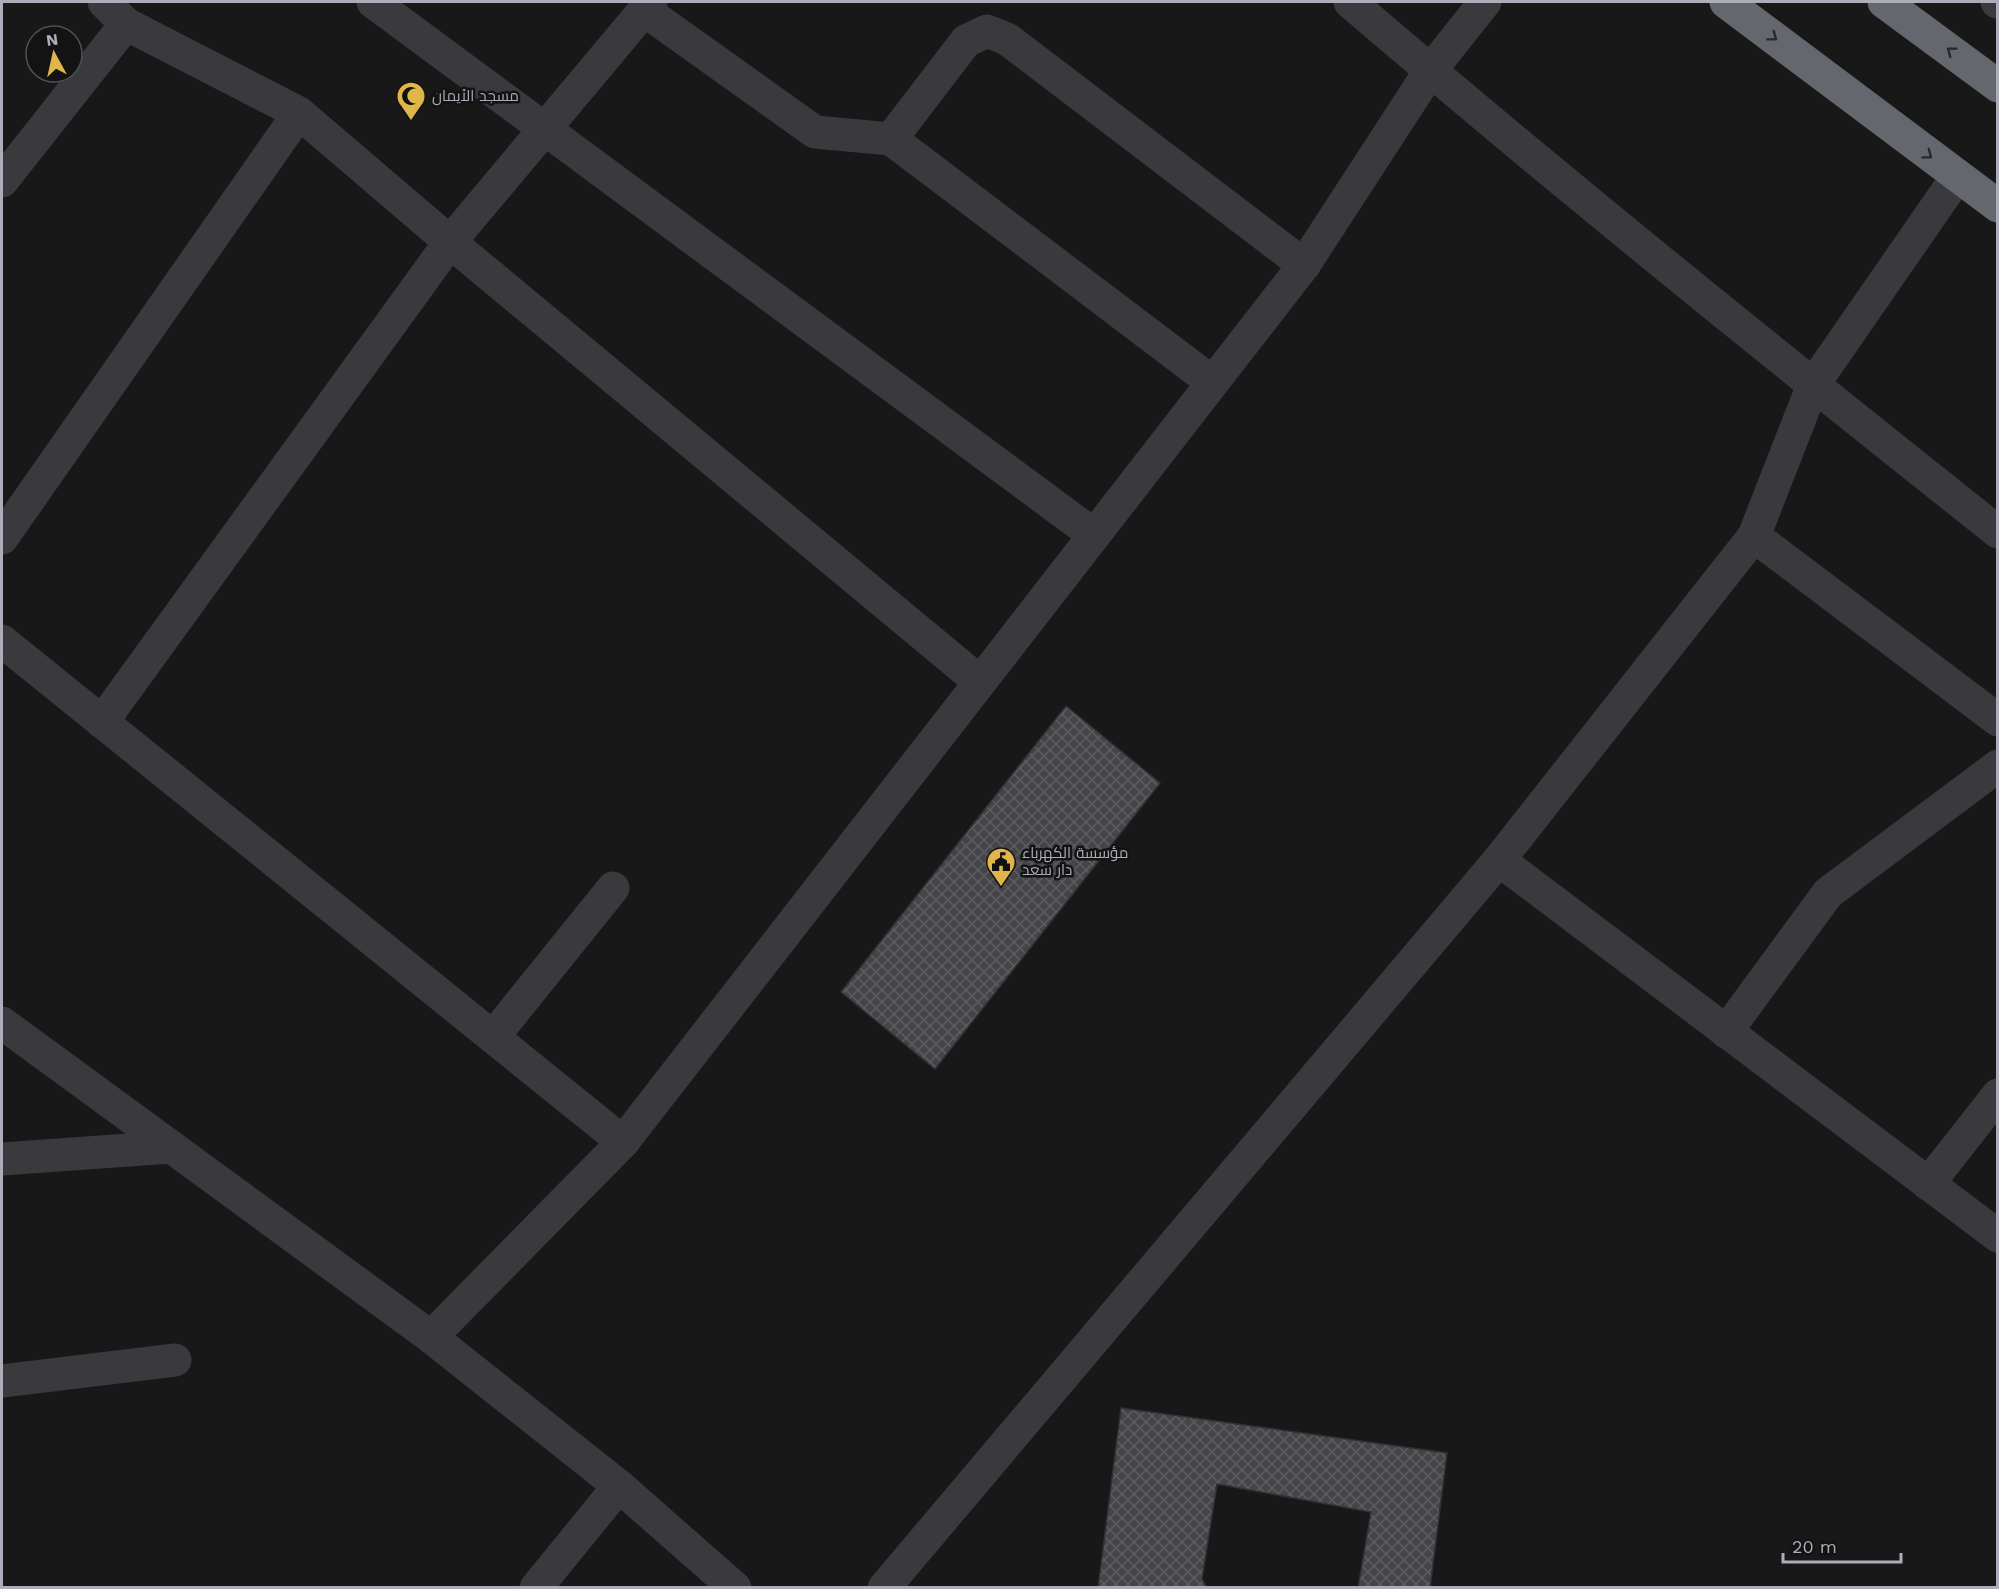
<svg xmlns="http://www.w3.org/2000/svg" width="1999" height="1589" font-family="'Work Sans',Cairo,sans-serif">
	<defs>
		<pattern id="building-cross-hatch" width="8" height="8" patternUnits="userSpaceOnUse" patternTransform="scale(1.5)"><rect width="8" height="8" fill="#454549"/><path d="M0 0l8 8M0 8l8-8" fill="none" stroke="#5d5d61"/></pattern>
	</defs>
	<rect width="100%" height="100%" fill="#181819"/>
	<g fill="url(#building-cross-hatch)" stroke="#323235" stroke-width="1.5">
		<polygon points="1066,706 1160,783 935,1069 841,992"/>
		<polygon points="1121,1408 1447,1453 1430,1588 1358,1588 1371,1512 1217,1484 1202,1579 1207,1588 1098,1588"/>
	</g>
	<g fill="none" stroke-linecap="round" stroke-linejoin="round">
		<g stroke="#39393e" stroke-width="33">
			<polyline points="104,2 126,24 299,113 450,242 980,682"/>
			<polyline points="373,2 1094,535"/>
			<path d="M1350 2C1561 183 1779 358 1998 532"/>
			<polyline points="1997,2 1998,2"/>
			<polyline points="644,10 815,132 891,139 1212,382"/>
			<polyline points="891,139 966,41 987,31 1007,39 1304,265"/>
			<polyline points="2,181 126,24"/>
			<polyline points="1754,536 1998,720"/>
			<polyline points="2,538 299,113"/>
			<polyline points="2,641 623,1142"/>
			<polyline points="102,722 450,242 651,2"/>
			<polyline points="1499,860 1998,1236"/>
			<polyline points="2,1023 431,1337 619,1486 735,1588"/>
			<polyline points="1726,1032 1828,893 1998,766"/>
			<polyline points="493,1037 613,888"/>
			<polyline points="2,1159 171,1147"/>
			<polyline points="1928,1184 1998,1095"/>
			<polyline points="431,1337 623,1142 1304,265 1430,71 1485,2"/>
			<polyline points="2,1381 175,1360"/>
			<polyline points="536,1588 619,1486"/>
			<polyline points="884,1588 1499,860 1754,536 1813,385 1957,177"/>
		</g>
		<g stroke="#65676e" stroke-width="33">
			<polyline points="1726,2 1998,206"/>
			<polyline points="1884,2 1998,86"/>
		</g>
	</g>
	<defs><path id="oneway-chevron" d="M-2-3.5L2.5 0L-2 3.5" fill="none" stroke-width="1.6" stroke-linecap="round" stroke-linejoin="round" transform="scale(1.5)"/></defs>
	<g stroke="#28282a">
		<use href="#oneway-chevron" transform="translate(1773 37) rotate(37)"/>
		<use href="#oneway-chevron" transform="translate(1951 51) rotate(-143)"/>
		<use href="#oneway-chevron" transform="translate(1928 155) rotate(37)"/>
	</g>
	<defs>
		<g id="mosque-pin" transform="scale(1.5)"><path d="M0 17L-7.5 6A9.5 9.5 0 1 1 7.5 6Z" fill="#e0b549" stroke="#131314"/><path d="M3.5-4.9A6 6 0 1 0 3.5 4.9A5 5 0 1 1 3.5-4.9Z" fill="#111"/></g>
		<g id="civic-pin" transform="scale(1.5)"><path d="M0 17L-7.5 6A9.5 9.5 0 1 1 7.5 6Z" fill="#e0b549" stroke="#131314"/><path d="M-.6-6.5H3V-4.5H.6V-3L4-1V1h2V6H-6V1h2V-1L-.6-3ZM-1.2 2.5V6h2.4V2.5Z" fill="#111"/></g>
	</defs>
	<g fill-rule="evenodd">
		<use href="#mosque-pin" x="411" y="96"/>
		<use href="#civic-pin" x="1001" y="862"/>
	</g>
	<g text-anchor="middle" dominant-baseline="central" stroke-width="5" stroke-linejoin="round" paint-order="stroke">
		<g font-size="15" fill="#abaeb8" stroke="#131314" text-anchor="start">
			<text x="432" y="96">مسجد الأيمان</text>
			<text x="1022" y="853">مؤسسة الكهرباء<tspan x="1022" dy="17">دار سعد</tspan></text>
		</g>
	</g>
	<rect width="1999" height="1589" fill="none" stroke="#abaeb8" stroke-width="6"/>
	<g transform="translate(54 54) rotate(352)"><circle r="28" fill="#131314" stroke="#505156" stroke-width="1.5"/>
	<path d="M0-4.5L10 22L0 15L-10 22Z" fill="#e0b549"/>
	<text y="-9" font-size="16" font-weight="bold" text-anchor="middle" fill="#abaeb8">N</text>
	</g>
	<path d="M1783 1553v9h118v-9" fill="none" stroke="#abaeb8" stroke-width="3"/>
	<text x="1792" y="1553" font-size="18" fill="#abaeb8" stroke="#131314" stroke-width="4.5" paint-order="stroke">20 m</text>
</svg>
